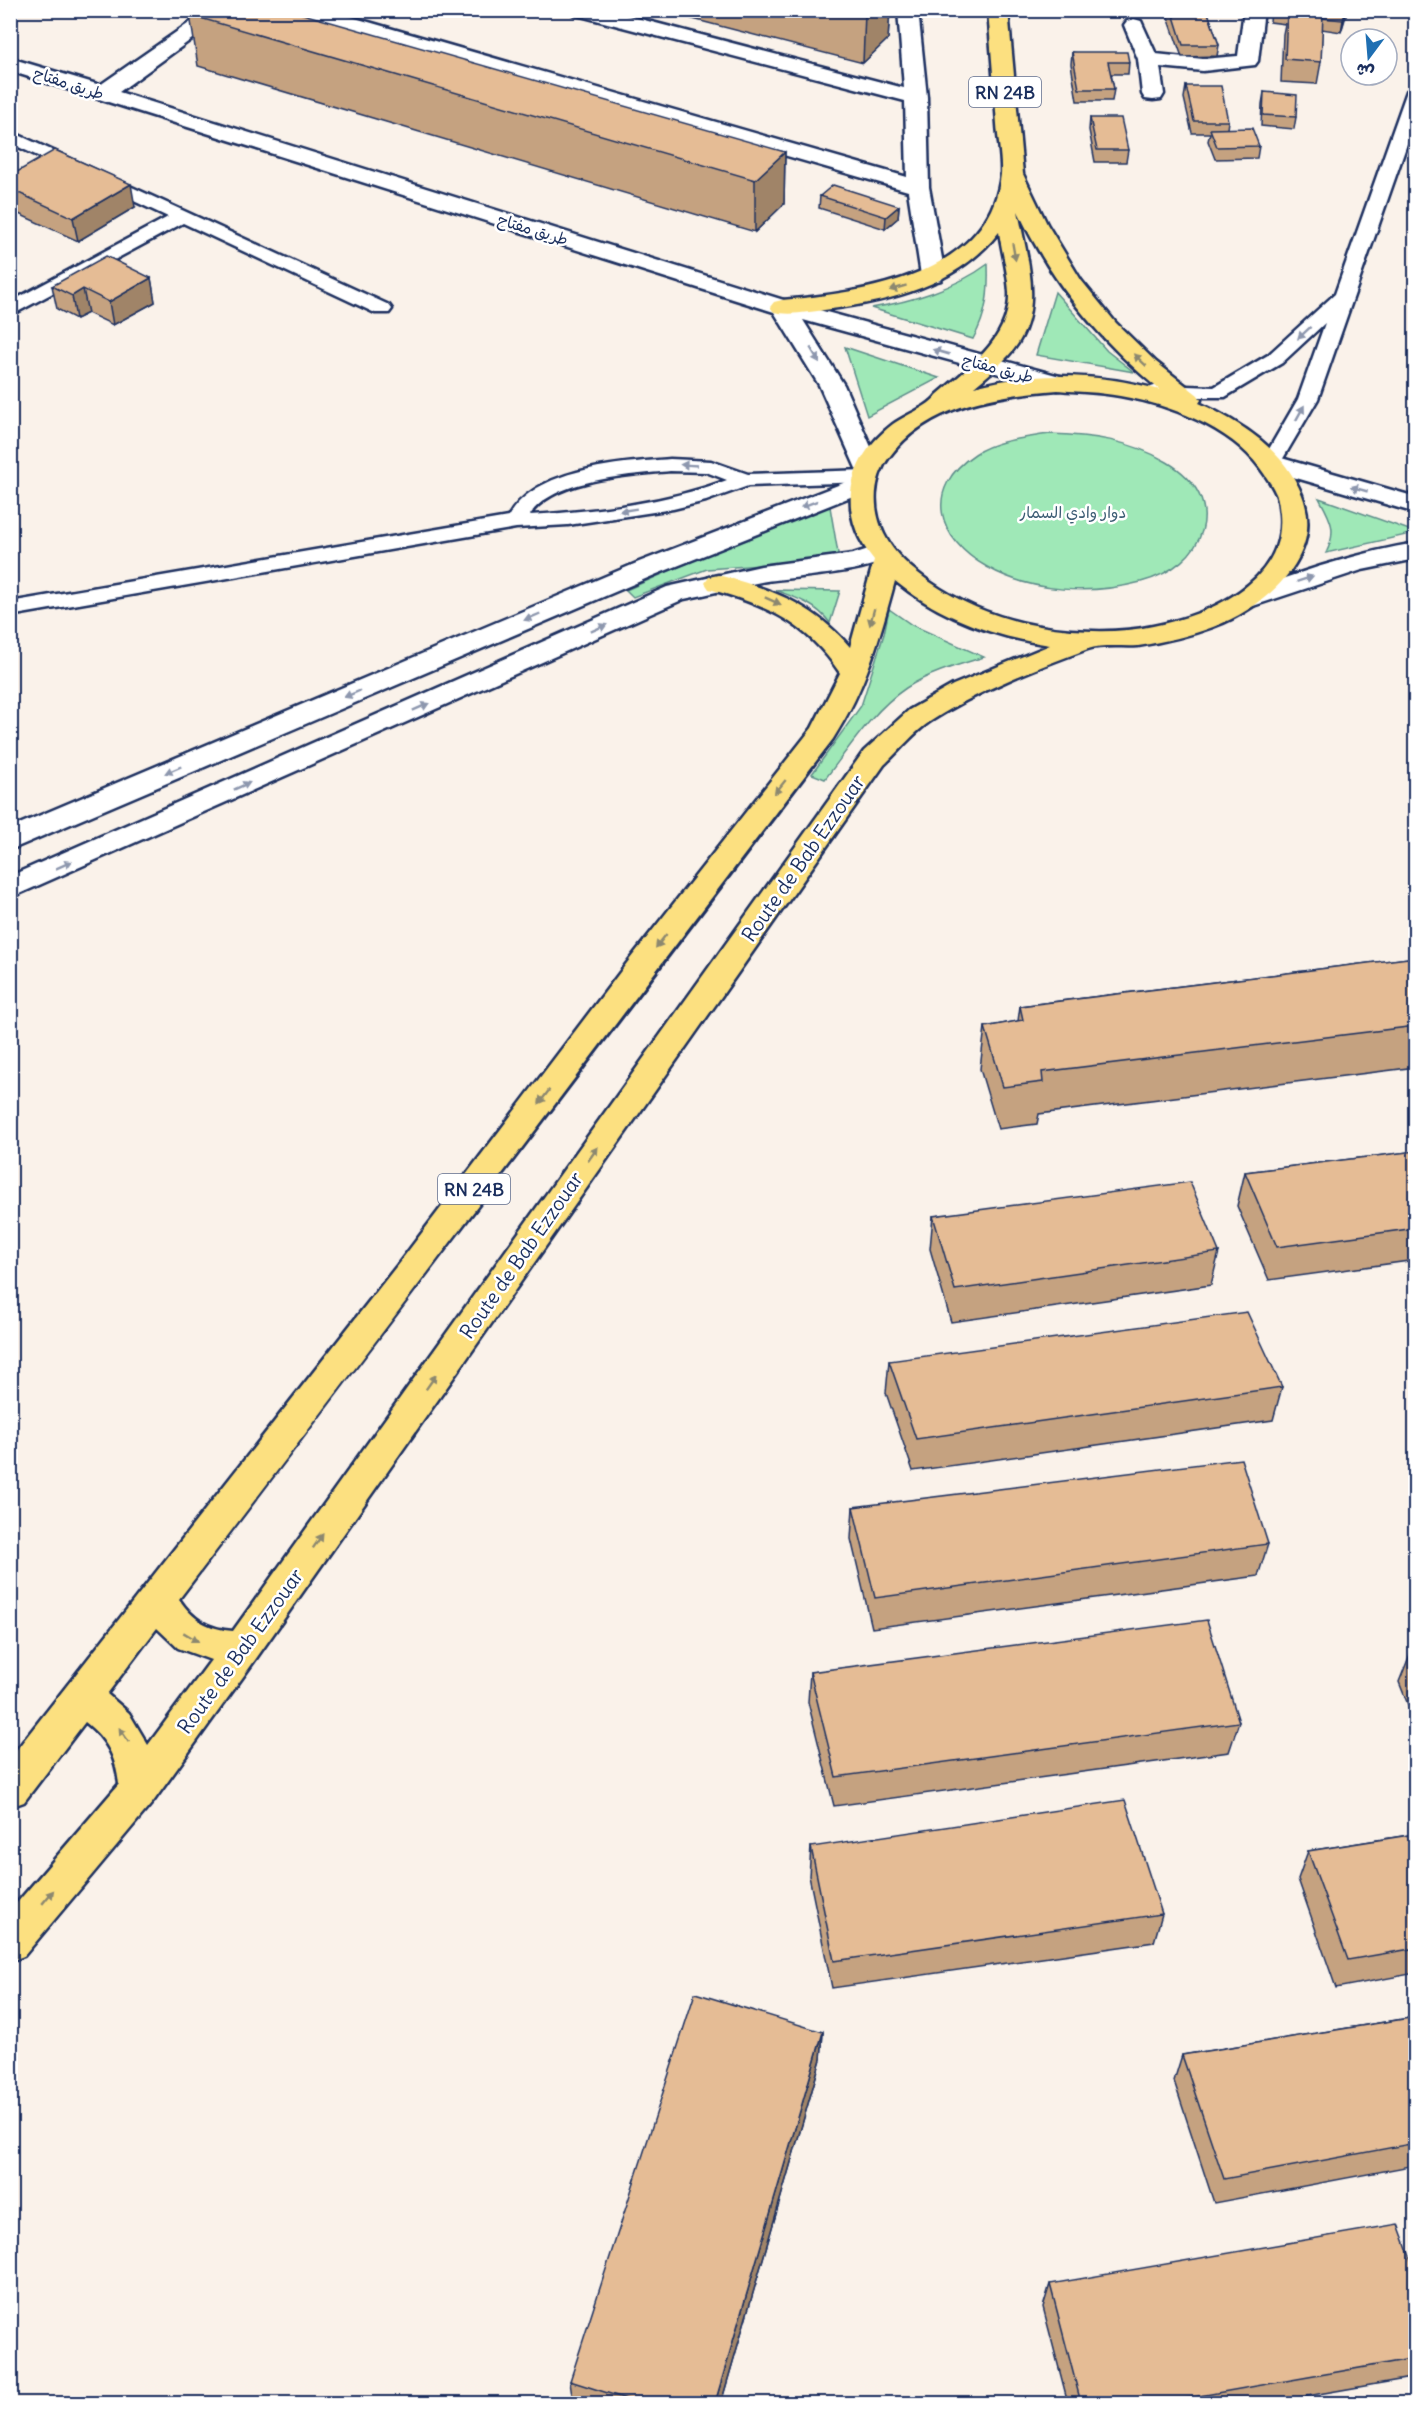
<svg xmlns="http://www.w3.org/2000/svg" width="1426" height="2414" font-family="Delius,'Playpen Sans Arabic',sans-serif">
	<rect width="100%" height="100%" fill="#faf2ea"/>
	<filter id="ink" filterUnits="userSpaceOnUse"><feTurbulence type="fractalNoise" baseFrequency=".0167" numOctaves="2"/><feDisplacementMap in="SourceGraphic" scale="12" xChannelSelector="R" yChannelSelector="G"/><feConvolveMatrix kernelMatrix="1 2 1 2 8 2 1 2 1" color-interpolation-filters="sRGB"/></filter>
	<g filter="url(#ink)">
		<g fill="#9fe8b7" stroke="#5d8c8a" stroke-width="1.5">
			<path d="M988 264C989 292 987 314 973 339L871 308C910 302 956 288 988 264Z"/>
			<polygon points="1055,292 1107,351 1134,372 1036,355"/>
			<polygon points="845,347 939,378 867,416"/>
			<path d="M1049 434C1091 435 1130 440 1167 462 1231 500 1206 565 1141 582 1091 595 1033 593 987 567 937 539 922 489 975 454 996 440 1025 438 1049 434Z"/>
			<path d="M1319 498 1415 532V533L1326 553C1338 530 1330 518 1319 498Z"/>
			<polygon points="829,501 839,559 707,569 633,597 626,590"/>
			<path d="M775 590 840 591 830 623C816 604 797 598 775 590Z"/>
			<path d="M889 609 912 625 984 657C958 665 929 673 906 688 873 710 849 748 825 779L812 774 861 706 884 634Z"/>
		</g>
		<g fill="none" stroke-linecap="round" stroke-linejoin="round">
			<g stroke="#1b2f5e" stroke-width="5">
				<g id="service">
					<polygon points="1416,86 1416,118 1318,399 1278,467 1271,469 1264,467 1261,463 1298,399 1325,323 1282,363 1225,397 1158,397 1151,395 1148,391 1151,387 1158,385 1214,387 1268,355 1335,294 1407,91"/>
					<polygon points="10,131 389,305 392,309 389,313 375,313 183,223 10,316 10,302 168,217 10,143"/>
					<path d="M670 459 711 461 748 474 866 470 873 472 876 476 873 480 866 482 748 486 706 501 673 509 568 525 516 528 10 616V602L508 517C535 468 619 463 670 459ZM670 471 706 472 727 480C665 503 596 511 530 515 552 479 631 475 670 471Z"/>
				</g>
			</g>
			<g stroke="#1b2f5e" stroke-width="5">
				<g id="minor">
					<polygon points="208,10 232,10 119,92 790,302 1067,378 1070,383 1067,388 1058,390 803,320 844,385 881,470 877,475 868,478 859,475 819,385 774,312 10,71 10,58 100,85"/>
					<polygon points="293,10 327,10 907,177 905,101 573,14 570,10 606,10 904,88 898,10 918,10 927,97 929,187 945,275 941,280 933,282 925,280 921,275 908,191 296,14"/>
					<polygon points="1244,10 1264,10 1258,61 1255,65 1203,71 1160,67 1164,94 1161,99 1153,100 1145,99 1142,94 1138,59 1124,25 1127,21 1134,19 1141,21 1156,54 1203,59 1238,56"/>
				</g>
			</g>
			<g stroke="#1b2f5e" stroke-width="5">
				<g id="secondary">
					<polygon points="1271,455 1416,497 1416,513 1262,468 1258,463 1262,458"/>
					<polygon points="864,475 873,478 877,483 873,488 657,574 10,850 10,828 639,562"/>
					<path d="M1416 543V559L1362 570 1250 607 1241 605 1237 599 1241 593C1298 573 1355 553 1416 543Z"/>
					<path d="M881 545 890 547 894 553C881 573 787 577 761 582 735 587 710 594 684 599L10 898V876L667 587 761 566 853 554Z"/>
				</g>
			</g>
			<g stroke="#1b2f5e" stroke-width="5">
				<path id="primary" d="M988 10H1008L1023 174 1047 224 1081 280 1116 323 1156 362 1198 395 1201 400 1199 403C1240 422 1285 450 1302 495 1326 557 1264 608 1213 627 1189 636 1163 642 1138 646 1122 647 1102 644 1088 649 1036 668 977 691 931 721 914 732 899 751 884 765L255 1660 153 1802 24 1956 10 1961V1911L119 1784C116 1757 107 1739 85 1722L24 1802 10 1807V1758L399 1263 630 959 812 728 840 673C806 622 766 605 709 589L705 583 709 577 718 575C772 589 813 604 850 647L874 560C836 514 846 460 893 424 907 414 929 407 937 395 969 367 1011 339 1009 292 1008 273 1002 252 999 232 957 286 889 302 824 310 808 312 790 316 774 312L770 307 774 302 782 300C862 293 990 276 1001 174 1002 159 998 140 997 124 994 86 991 48 988 10ZM1018 211C1050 281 1101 342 1160 390 1100 373 1035 371 974 387 986 377 998 367 1008 356 1047 315 1027 259 1018 211ZM1058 390C1079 392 1099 392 1120 396 1168 404 1230 427 1260 468 1266 476 1272 485 1276 494 1279 500 1279 508 1280 514 1286 582 1209 615 1153 626 1126 632 1098 632 1071 630 1020 626 972 611 930 582 912 569 894 555 884 534 872 509 872 479 890 456 929 404 998 395 1058 390ZM895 581C939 617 994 637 1050 645L953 685 909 710 864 751 233 1631C208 1629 193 1620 179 1599 398 1314 613 1025 833 739 866 687 879 640 895 581ZM157 1628 178 1648 211 1660 148 1745 129 1713 107 1694Z"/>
			</g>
			<use href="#service" fill="#fff" fill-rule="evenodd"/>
			<use href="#minor" fill="#fff" fill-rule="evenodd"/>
			<use href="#secondary" fill="#fff" fill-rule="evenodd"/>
			<use href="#primary" fill="#fce080" fill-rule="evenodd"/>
		</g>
		<g fill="#c5a280" stroke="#1b2f5e" stroke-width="1.5">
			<polygon points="658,10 890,10 888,39 863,63"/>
			<polygon points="1091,10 1122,10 1121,16 1091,15"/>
			<polygon points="1169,10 1207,10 1219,45 1217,56 1182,57 1168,17"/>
			<polygon points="1271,10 1347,10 1341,32 1322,29 1321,62 1317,84 1281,82 1283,34 1285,24 1270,22"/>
			<polygon points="190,15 785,152 784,204 755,232 198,66"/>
			<polygon points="1072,52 1129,62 1128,74 1111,74 1114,89 1112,101 1077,101 1071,64"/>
			<polygon points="1186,86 1228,121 1227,129 1259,146 1257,158 1215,159 1208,141 1210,133 1192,133 1184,98"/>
			<polygon points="1264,92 1296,117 1294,129 1261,126 1262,104"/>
			<polygon points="1090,118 1128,150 1126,162 1095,162 1089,130"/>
			<polygon points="10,176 135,207 78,241 10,210"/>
			<polygon points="820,196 899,206 898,218 885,229 819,208"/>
			<polygon points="151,278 155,302 113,325 88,313 76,319 57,309 52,286"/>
			<polygon points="1416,957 1416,1067 1039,1114 1037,1124 998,1129 980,1069 985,1027 1018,1021 1020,1006"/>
			<polygon points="1416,1151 1416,1260 1269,1280 1237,1206 1245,1172"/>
			<polygon points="933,1216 1219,1252 1211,1285 951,1322 930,1249"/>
			<polygon points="889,1361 1282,1387 1273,1420 913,1471 886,1393"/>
			<polygon points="853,1507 1268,1544 1258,1576 872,1628 851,1539"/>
			<polygon points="1416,1651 1416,1725 1399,1682 1411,1652"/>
			<polygon points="810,1672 1239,1722 1229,1752 834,1806 808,1702"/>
			<polygon points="1416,1834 1416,1973 1336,1988 1298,1879 1308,1851"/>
			<polygon points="811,1847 1162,1914 1154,1942 832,1988 809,1876"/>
			<polygon points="1416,2017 1416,2165 1214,2203 1174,2081 1182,2055"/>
			<polygon points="823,2032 821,2059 721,2403 577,2403 573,2402 570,2381"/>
			<polygon points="1416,2273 1416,2377 1267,2403 1068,2403 1043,2307 1050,2284"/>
		</g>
		<g fill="#a08468" stroke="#1b2f5e" stroke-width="1.5">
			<polygon points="867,10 890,10 888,39 863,63 865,13"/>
			<polygon points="1346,10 1347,10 1346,16 1341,32 1343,20"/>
			<polygon points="785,152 784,204 755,232 755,180"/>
			<polygon points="131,184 135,207 78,241 73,218"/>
			<polygon points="899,206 898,218 885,229 886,217"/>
			<polygon points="151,278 155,302 113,325 109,302"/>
			<polygon points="83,289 88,313 76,319 72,296"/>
			<polygon points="823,2032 821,2059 721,2403 715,2403"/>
		</g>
		<g fill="#e5bc95" stroke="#1b2f5e" stroke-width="1.5">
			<polygon points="198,10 289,10 785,152 755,180 190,15"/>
			<polygon points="855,10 867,10 865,13"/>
			<polygon points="1172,10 1207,10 1219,45 1183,45"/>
			<polygon points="1273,10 1346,10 1343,20 1323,18 1323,14 1287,11 1287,12"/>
			<polygon points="1287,11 1323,14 1321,62 1285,59"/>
			<polygon points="1072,52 1127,52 1129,62 1108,62 1114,89 1079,89"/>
			<polygon points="1186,86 1221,86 1228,121 1194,121"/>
			<polygon points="1264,92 1297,95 1296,117 1263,115"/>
			<polygon points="1090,118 1121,118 1128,150 1097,150"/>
			<polygon points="1252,128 1259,146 1217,147 1210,129"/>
			<polygon points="55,150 131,184 73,218 10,189 10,176"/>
			<polygon points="833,185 899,206 886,217 820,196"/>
			<polygon points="106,256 151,278 109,302 83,289 72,296 52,286"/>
			<polygon points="1416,957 1416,1026 1042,1072 1043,1082 1003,1087 985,1027 1023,1020 1020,1006"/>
			<polygon points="1416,1151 1416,1228 1277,1247 1245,1172"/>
			<polygon points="1190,1182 1219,1252 955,1290 933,1216"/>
			<polygon points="1247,1312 1282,1387 916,1439 889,1361"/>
			<polygon points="1241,1459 1268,1544 875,1598 853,1507"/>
			<polygon points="1207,1620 1239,1722 836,1777 810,1672"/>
			<polygon points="1416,1651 1416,1664 1411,1652"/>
			<polygon points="1125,1800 1162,1914 834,1961 811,1847"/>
			<polygon points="1416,1834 1416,1948 1348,1960 1308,1851"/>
			<polygon points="695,1993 823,2032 715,2403 639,2403 570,2381"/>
			<polygon points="1416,2017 1416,2143 1224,2179 1182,2055"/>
			<polygon points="1398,2224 1416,2273 1416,2358 1160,2403 1081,2403 1050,2284"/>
		</g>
		<defs><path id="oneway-solid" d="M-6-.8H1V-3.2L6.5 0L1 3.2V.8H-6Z" transform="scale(1.5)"/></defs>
		<g fill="#8c886f">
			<use href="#oneway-solid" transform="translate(1014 252) rotate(80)"/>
			<use href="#oneway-solid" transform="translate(898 288) rotate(163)"/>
			<use href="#oneway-solid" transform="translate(1140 360) rotate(-137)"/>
			<use href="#oneway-solid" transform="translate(773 601) rotate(24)"/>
			<use href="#oneway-solid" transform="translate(872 617) rotate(105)"/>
			<use href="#oneway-solid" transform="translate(780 787) rotate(129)"/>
			<use href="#oneway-solid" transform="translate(661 941) rotate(128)"/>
			<use href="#oneway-solid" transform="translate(544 1097) rotate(127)"/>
			<use href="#oneway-solid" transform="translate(593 1154) rotate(-55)"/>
			<use href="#oneway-solid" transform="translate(431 1382) rotate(-55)"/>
			<use href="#oneway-solid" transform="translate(318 1541) rotate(-55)"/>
			<use href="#oneway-solid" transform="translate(191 1637) rotate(31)"/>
			<use href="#oneway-solid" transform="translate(124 1735) rotate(-124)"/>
			<use href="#oneway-solid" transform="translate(48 1897) rotate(-50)"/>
		</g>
		<g fill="#8d97ae">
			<use href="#oneway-solid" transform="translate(1304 333) rotate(137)"/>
			<use href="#oneway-solid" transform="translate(941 352) rotate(-164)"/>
			<use href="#oneway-solid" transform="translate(815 355) rotate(59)"/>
			<use href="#oneway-solid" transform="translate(1300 413) rotate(-61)"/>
			<use href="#oneway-solid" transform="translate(689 465) rotate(-177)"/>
			<use href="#oneway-solid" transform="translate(1359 489) rotate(-164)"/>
			<use href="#oneway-solid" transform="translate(809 504) rotate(159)"/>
			<use href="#oneway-solid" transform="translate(628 510) rotate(171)"/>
			<use href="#oneway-solid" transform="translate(1305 579) rotate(-19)"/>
			<use href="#oneway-solid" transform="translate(532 617) rotate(157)"/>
			<use href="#oneway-solid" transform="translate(599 628) rotate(-24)"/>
			<use href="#oneway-solid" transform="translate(352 694) rotate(157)"/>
			<use href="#oneway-solid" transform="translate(421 707) rotate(-24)"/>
			<use href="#oneway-solid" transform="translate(173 770) rotate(157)"/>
			<use href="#oneway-solid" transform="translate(242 786) rotate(-24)"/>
			<use href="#oneway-solid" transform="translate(64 865) rotate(-24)"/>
		</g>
	</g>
	<g text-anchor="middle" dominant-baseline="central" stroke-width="5" stroke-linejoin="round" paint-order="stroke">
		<g font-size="16" fill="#1b2f5e" stroke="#fff">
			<text transform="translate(69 83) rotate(18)">طريق مفتاح</text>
			<text transform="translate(533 229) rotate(17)">طريق مفتاح</text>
			<text transform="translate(998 368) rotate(15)">طريق مفتاح</text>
		</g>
		<g font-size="16" fill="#3c5d74" stroke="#fff">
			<text x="1073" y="512">دوار وادي السمار</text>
		</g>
		<g fill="#fff" stroke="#5f6d8e" stroke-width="1.5">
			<rect x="969" y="77" width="72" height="30" rx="4.5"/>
			<rect x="438" y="1174" width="72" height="30" rx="4.5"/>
		</g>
		<g font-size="18" font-weight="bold" fill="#1b2f5e">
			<text x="1005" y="92">RN 24B</text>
			<text x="474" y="1189">RN 24B</text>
		</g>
		<g font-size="20" fill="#1b2f5e" stroke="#fff">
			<text transform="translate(803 858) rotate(-55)">Route de Bab Ezzouar</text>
			<text transform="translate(521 1255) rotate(-55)">Route de Bab Ezzouar</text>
			<text transform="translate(240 1651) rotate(-54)">Route de Bab Ezzouar</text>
		</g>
	</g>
	<rect width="1426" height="2414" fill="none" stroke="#fff" stroke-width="36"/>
	<rect x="18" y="18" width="1390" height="2378" fill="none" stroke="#1b2f5e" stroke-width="2" filter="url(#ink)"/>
	<g transform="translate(1369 57) rotate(196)"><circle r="28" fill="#ffffff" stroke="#a4acbf" stroke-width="1.5"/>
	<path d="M0-4.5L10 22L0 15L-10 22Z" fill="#1f6fb2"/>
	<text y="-9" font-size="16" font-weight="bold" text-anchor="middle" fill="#1b2f5e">ش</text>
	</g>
</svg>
